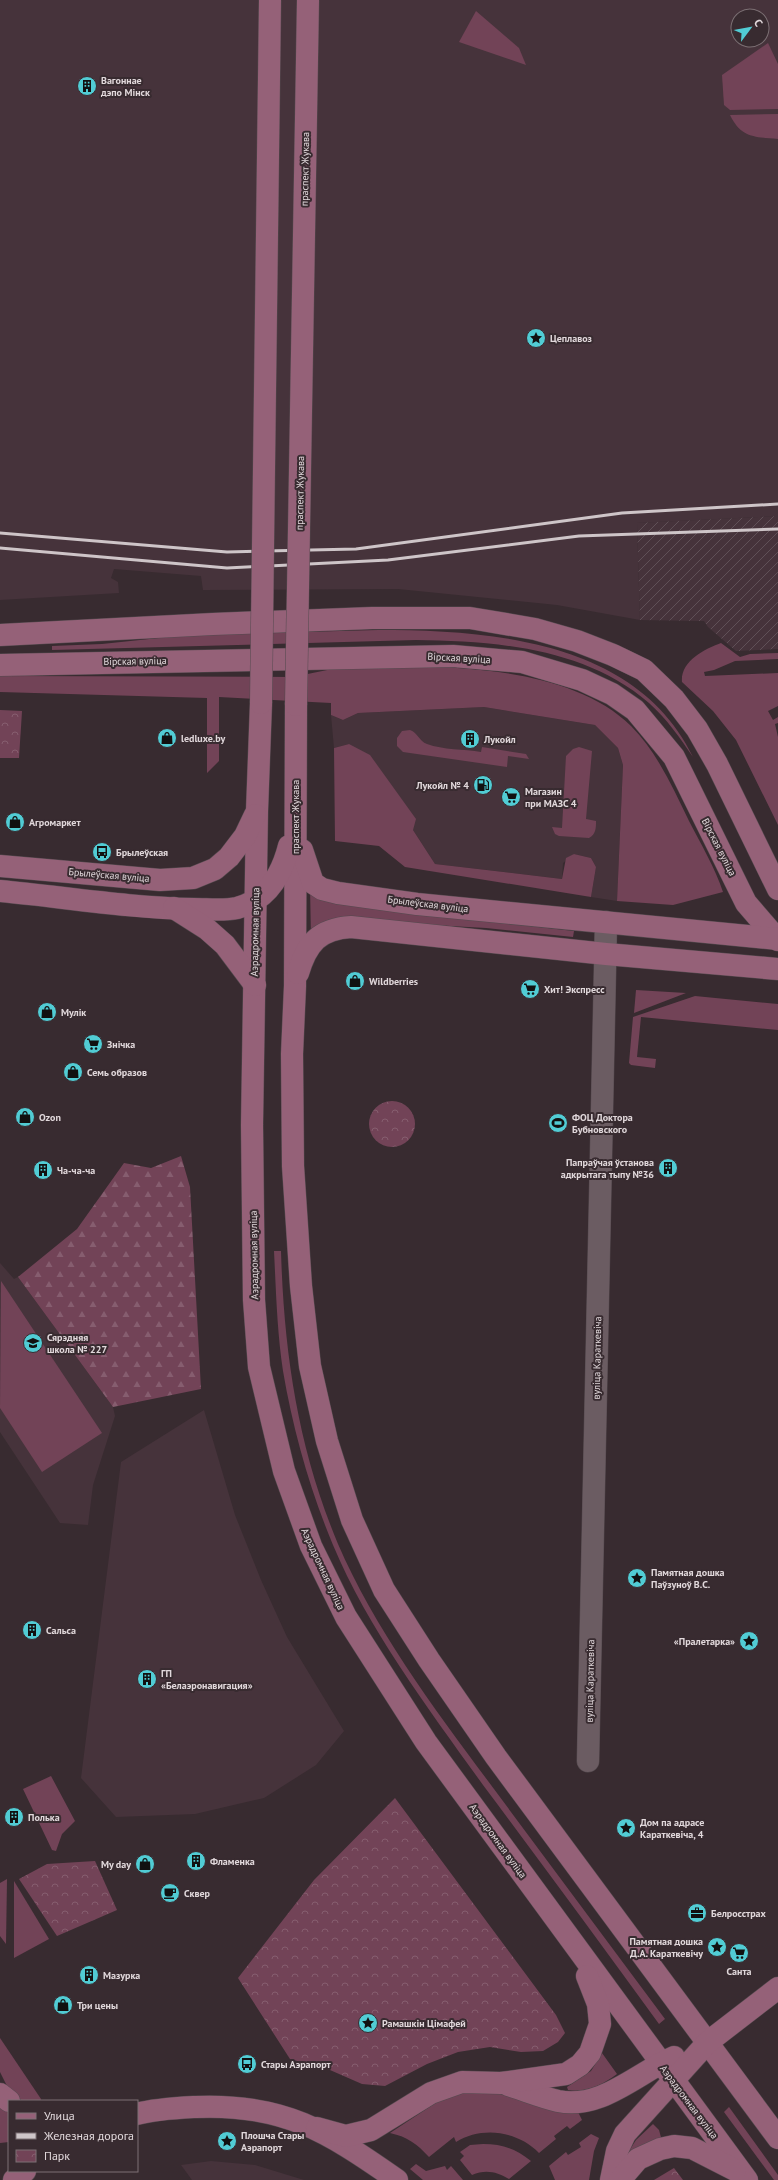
<svg xmlns="http://www.w3.org/2000/svg" width="778" height="2180" font-family="'PT Sans',sans-serif">
	<defs>
		<pattern id="industrial-furrows" width="10" height="10" patternUnits="userSpaceOnUse"><rect width="10" height="10" fill="#46333b"/><path d="M-1 1l2-2M0 10L10 0M9 11l2-2" fill="none" stroke="#605057"/></pattern>
		<pattern id="forest-firs" width="22" height="20" patternUnits="userSpaceOnUse"><rect width="22" height="20" fill="#724357"/><path d="M5 1l3.5 6h-7zM16 11l3.5 6h-7z" fill="#865d6f"/></pattern>
		<pattern id="park-crowns" width="20" height="18" patternUnits="userSpaceOnUse"><rect width="20" height="18" fill="#724357"/><path d="M2 6a3 3 0 1 1 6 0M12 15a3 3 0 1 1 6 0" fill="none" stroke="#865d6f"/></pattern>
	</defs>
	<rect width="100%" height="100%" fill="#382b30"/>
	<g fill="#46333b" fill-rule="evenodd">
		<path d="M0 0H778V516L637 523 640 620 557 605 398 589 203 590 201 576 114 569 111 578 118 582 119 593 0 600ZM738 16H762V40H738Z"/>
		<polygon points="484,707 595,725 618,748 623,765 617,901 591,897 596,867 591,858 574,854 563,863 562,879 435,864 413,830 349,744 334,748 331,715 343,720 358,713"/>
		<polygon points="0,1263 14,1279 18,1277 113,1407 115,1416 93,1485 88,1525 60,1523 0,1432"/>
		<polygon points="204,1410 235,1515 261,1580 287,1637 344,1731 316,1765 264,1798 195,1814 116,1817 81,1778 121,1462"/>
		<polygon points="211,2161 255,2165 304,2180 192,2180 181,2165"/>
	</g>
	<polygon fill="url(#industrial-furrows)" points="778,516 778,649 736,651 708,627 704,621 640,620 637,523"/>
	<g fill="#724357">
		<polygon points="476,11 519,48 526,65 459,42"/>
		<polygon points="768,43 778,64 778,109 730,110 724,105 722,75"/>
		<path d="M778 114V139C755 137 741 138 730 115Z"/>
		<path d="M378 630C492 630 637 641 693 757 680 738 667 719 649 703 585 648 496 641 416 640L52 650V646L102 644 187 635Z"/>
		<path d="M721 643 740 657 750 654 778 653V659L735 661 714 670 704 672 705 676 778 673V706L768 711 773 720 778 717V723L775 724 778 737V825L736 740 713 711 682 682C680 662 704 649 721 643Z"/>
		<path d="M435 667C498 669 584 679 631 726 657 752 673 788 689 821 701 844 715 868 723 892L673 905 617 901 623 765 618 748 595 725 484 707 358 713 343 720 331 715V703L219 697V761L207 773V698L0 692V676L293 677 332 669Z"/>
		<path d="M410 730C418 733 419 741 427 744 443 750 464 749 481 752L482 747 526 754 529 759 508 756 507 767 403 752 397 746V738L402 731Z"/>
		<polygon points="349,744 370,755 416,819 413,830 435,864 562,879 566,858 574,854 591,858 596,867 591,897 405,867 379,846 335,841 334,748"/>
		<path d="M579 747 592 751 586 819 596 821C596 828 596 834 589 838L559 836 555 834 552 827 562 828 566 756 573 749Z"/>
		<polygon points="310,886 487,921 574,931 573,937 486,928 358,921 311,939"/>
		<polygon points="636,990 686,993 634,1013"/>
		<polygon points="695,996 778,1004 778,1030 641,1017 637,1057 656,1059 655,1068 631,1065 629,1063 633,1017"/>
		<path d="M274 1251H281C284 1354 298 1448 338 1544 375 1630 438 1714 494 1789 551 1866 608 1942 665 2019L659 2024C601 1944 542 1864 483 1785 430 1711 368 1629 333 1545 310 1490 293 1430 283 1371 277 1331 276 1291 274 1251Z"/>
		<polygon points="1,1281 102,1433 42,1472 0,1408"/>
		<polygon points="51,1776 75,1821 62,1834 56,1851 52,1850 23,1789"/>
		<polygon points="7,1879 6,1944 0,1936 0,1883"/>
		<polygon points="14,1881 49,1939 14,1958"/>
		<polygon points="0,2038 41,2099 40,2101 23,2101 14,2096 7,2086 0,2072"/>
		<path d="M602 2053 617 2074C602 2085 587 2093 568 2090L567 2087 591 2071Z"/>
		<path d="M493 2090 578 2112 582 2120 570 2129 567 2126 554 2136 556 2139 539 2153C518 2131 482 2126 456 2142L454 2137 429 2157C417 2144 408 2137 390 2133L440 2100 458 2092Z"/>
		<polygon points="0,2102 9,2109 9,2142 0,2143"/>
		<polygon points="729,2107 778,2175 778,2180 774,2180 724,2112"/>
		<polygon points="653,2124 659,2130 662,2141 634,2156 629,2151 636,2140"/>
		<polygon points="591,2134 599,2138 594,2151 589,2180 555,2180 549,2166 566,2152 568,2155 581,2147 579,2143"/>
		<path d="M483 2144C503 2144 516 2149 531 2161L509 2179C497 2172 486 2169 472 2175L460 2160 464 2156 460 2152 470 2145Z"/>
		<polygon points="416,2164 426,2171 445,2166 447,2170 451,2166 463,2180 423,2180 410,2169"/>
	</g>
	<polygon fill="url(#forest-firs)" points="181,1156 190,1187 201,1389 113,1407 18,1277 77,1229 124,1163 151,1168"/>
	<g fill="url(#park-crowns)">
		<polygon points="0,710 22,711 19,758 0,758"/>
		<circle cx="392" cy="1124" r="23"/>
		<polygon points="395,1798 556,2015 565,2033 558,2042 543,2051 521,2052 490,2047 458,2052 427,2064 385,2086 362,2084 330,2070 290,2059 238,1978 314,1880"/>
		<polygon points="95,1861 117,1910 57,1936 19,1879 47,1864"/>
		<polygon points="674,2168 683,2180 654,2180"/>
	</g>
	<g fill="none" stroke-linecap="round" stroke-linejoin="round">
		<g stroke="#554a4f" stroke-width="23">
			<polyline id="minor" points="588,1761 606,922"/>
		</g>
		<g stroke="#554a4f" stroke-width="23">
			<g id="major">
				<polyline points="0,635 213,624 372,618 470,618 535,629 577,641 613,655 644,670 674,699 697,729 717,764 778,889"/>
				<polyline points="0,665 453,656 522,662 582,680 612,694 635,710 674,757 746,903 778,940"/>
				<polyline points="261,703 257,811 252,1125 254,1300 259,1367 284,1471 311,1546 346,1617 426,1742 747,2180"/>
				<polyline points="296,705 295,986 292,1054 293,1166 301,1286 310,1366 327,1441 352,1520 384,1590 429,1660 496,1757 778,2138"/>
				<polyline points="302,850 313,883 322,889 338,893 417,904 778,939"/>
				<polyline points="0,866 160,880 193,878 215,869 229,857 245,836 255,815"/>
				<path d="M0 891C64 897 130 908 194 909 208 909 224 911 237 908 267 900 282 874 289 846"/>
				<polyline points="174,908 207,929 225,945 255,985"/>
				<path d="M298 973C307 943 319 929 351 927L606 954 778 969"/>
				<path d="M508 2085C524 2090 541 2097 558 2101 601 2110 637 2073 674 2057"/>
				<polyline points="0,2094 9,2101"/>
				<path d="M137 2114C155 2109 176 2108 195 2107 283 2103 327 2131 397 2180"/>
				<polyline points="317,2128 346,2136 371,2130 431,2093 462,2082 501,2083 566,2074 580,2065 590,2053 600,2024 598,2004 587,1976"/>
				<polyline points="14,2180 25,2171"/>
				<polyline points="611,2180 617,2151 625,2134 708,2042 778,1988"/>
				<polyline points="620,2180 638,2159 660,2149 674,2146 692,2148 735,2170"/>
			</g>
		</g>
		<use href="#minor" stroke="#6b5c62" stroke-width="22"/>
		<use href="#major" stroke="#956178" stroke-width="22"/>
		<g stroke="#cec5c8" stroke-width="3">
			<polyline points="0,533 227,552 356,549 622,513 778,504"/>
			<polyline points="0,548 227,568 388,560 579,536 778,529"/>
		</g>
		<g stroke="#554a4f" stroke-width="23" stroke-linecap="butt">
			<g id="major-bridge">
				<polyline points="261,703 270,0"/>
				<polyline points="296,705 308,0"/>
			</g>
		</g>
		<use href="#major-bridge" stroke="#956178" stroke-width="22"/>
	</g>
	<defs>
		<g id="building-disc" transform="scale(1)"><circle r="9.5" fill="#51ccd4" stroke="#382b30"/><path d="M-4-6H4V6H1V3H-1V6H-4ZM-2.5-4.3h1.7v1.8h-1.7ZM.8-4.3h1.7v1.8H.8ZM-2.5-1h1.7V.8h-1.7ZM.8-1h1.7V.8H.8Z" fill="#111"/></g>
		<g id="sight-disc" transform="scale(1)"><circle r="9.5" fill="#51ccd4" stroke="#382b30"/><path d="M0-6L1.8-2.2L6-1.7L2.9 1.2L3.7 5.4L0 3.3L-3.7 5.4L-2.9 1.2L-6-1.7L-1.8-2.2Z" fill="#111"/></g>
		<g id="shop-disc" transform="scale(1)"><circle r="9.5" fill="#51ccd4" stroke="#382b30"/><path d="M-5-2.5h2.3a2.7 3.5 0 0 1 5.4 0H5L5.5 6h-11ZM-1.5-2.5h3a1.5 2.3 0 0 0-3 0Z" fill="#111"/></g>
		<g id="fuel-disc" transform="scale(1)"><circle r="9.5" fill="#51ccd4" stroke="#382b30"/><path d="M-5.5-6h7V0h2V4h1.3V-2.5L3-4.5l.8-.8L6-3V5H2.5V1h-1V6h-7ZM-4.2-4.7v3.2H.2V-4.7Z" fill="#111"/></g>
		<g id="supermarket-disc" transform="scale(1)"><circle r="9.5" fill="#51ccd4" stroke="#382b30"/><path d="M-6-5.5h2.5l.6 2H6L4.5 2H-2.5L-4.4-4H-6ZM-1.5 3.2a1.3 1.3 0 1 0 .1 0ZM3 3.2a1.3 1.3 0 1 0 .1 0Z" fill="#111"/></g>
		<g id="bus-disc" transform="scale(1)"><circle r="9.5" fill="#51ccd4" stroke="#382b30"/><path d="M-5-6H5V4H4V6H2V4H-2V6H-4V4H-5ZM-3.5-4V0h7V-4ZM-3.5 1.2v1.5H-2V1.2ZM2 1.2v1.5H3.5V1.2Z" fill="#111"/></g>
		<g id="stadium-disc" transform="scale(1)"><circle r="9.5" fill="#51ccd4" stroke="#382b30"/><path d="M0-5a6.5 5 0 1 0 0 10a6.5 5 0 1 0 0-10ZM-3.5-1.8h7v3.6h-7Z" fill="#111"/></g>
		<g id="school-disc" transform="scale(1)"><circle r="9.5" fill="#51ccd4" stroke="#382b30"/><path d="M0-5L7-2L0 1L-7-2ZM-4 1L0 2.5L4 1V4Q0 6-4 4Z" fill="#111"/></g>
		<g id="cafe-disc" transform="scale(1)"><circle r="9.5" fill="#51ccd4" stroke="#382b30"/><path d="M-5.5-4.5H6V0H3Q3 3.5 0 3.5H-2.5Q-5.5 3.5-5.5 0ZM3-3.2v2h1.7v-2ZM-6 4.5H4V6H-6Z" fill="#111"/></g>
		<g id="office-disc" transform="scale(1)"><circle r="9.5" fill="#51ccd4" stroke="#382b30"/><path d="M-6-3h4V-5.5h4V-3h4V5H-6ZM-1-4.5V-3h2v-1.5ZM-6 0V1H6V0Z" fill="#111"/></g>
	</defs>
	<g fill-rule="evenodd">
		<use href="#building-disc" x="87" y="86"/>
		<use href="#sight-disc" x="536" y="338"/>
		<use href="#shop-disc" x="167" y="738"/>
		<use href="#building-disc" x="470" y="739"/>
		<use href="#fuel-disc" x="483" y="785"/>
		<use href="#supermarket-disc" x="511" y="797"/>
		<use href="#shop-disc" x="15" y="822"/>
		<use href="#bus-disc" x="102" y="852"/>
		<use href="#shop-disc" x="355" y="981"/>
		<use href="#supermarket-disc" x="530" y="989"/>
		<use href="#shop-disc" x="47" y="1012"/>
		<use href="#supermarket-disc" x="93" y="1044"/>
		<use href="#shop-disc" x="73" y="1072"/>
		<use href="#shop-disc" x="25" y="1117"/>
		<use href="#stadium-disc" x="558" y="1123"/>
		<use href="#building-disc" x="668" y="1168"/>
		<use href="#building-disc" x="43" y="1170"/>
		<use href="#school-disc" x="33" y="1343"/>
		<use href="#sight-disc" x="637" y="1578"/>
		<use href="#building-disc" x="32" y="1630"/>
		<use href="#sight-disc" x="749" y="1641"/>
		<use href="#building-disc" x="147" y="1679"/>
		<use href="#building-disc" x="14" y="1817"/>
		<use href="#sight-disc" x="626" y="1828"/>
		<use href="#building-disc" x="196" y="1861"/>
		<use href="#shop-disc" x="145" y="1864"/>
		<use href="#cafe-disc" x="170" y="1893"/>
		<use href="#office-disc" x="697" y="1913"/>
		<use href="#sight-disc" x="717" y="1947"/>
		<use href="#supermarket-disc" x="739" y="1953"/>
		<use href="#building-disc" x="89" y="1975"/>
		<use href="#shop-disc" x="63" y="2005"/>
		<use href="#sight-disc" x="368" y="2023"/>
		<use href="#bus-disc" x="247" y="2064"/>
		<use href="#sight-disc" x="227" y="2141"/>
	</g>
	<g text-anchor="middle" dominant-baseline="central" stroke-width="4" stroke-linejoin="round" paint-order="stroke">
		<g font-size="10" font-weight="bold" fill="#e1d8db" stroke="#382b30" text-anchor="start">
			<text x="101" y="80">Вагоннае<tspan x="101" dy="12">дэпо Мінск</tspan></text>
			<text x="550" y="338">Цеплавоз</text>
			<text x="181" y="738">ledluxe.by</text>
			<text x="484" y="739">Лукойл</text>
			<text x="469" y="785" text-anchor="end">Лукойл № 4</text>
			<text x="525" y="791">Магазин<tspan x="525" dy="12">при МАЗС 4</tspan></text>
			<text x="29" y="822">Агромаркет</text>
			<text x="116" y="852">Брылеўская</text>
			<text x="369" y="981">Wildberries</text>
			<text x="544" y="989">Хит! Экспресс</text>
			<text x="61" y="1012">Мулік</text>
			<text x="107" y="1044">Знічка</text>
			<text x="87" y="1072">Семь образов</text>
			<text x="39" y="1117">Ozon</text>
			<text x="572" y="1117">ФОЦ Доктора<tspan x="572" dy="12">Бубновского</tspan></text>
			<text x="654" y="1162" text-anchor="end">Папраўчая ўстанова<tspan x="654" dy="12">адкрытага тыпу №36</tspan></text>
			<text x="57" y="1170">Ча-ча-ча</text>
			<text x="47" y="1337">Сярэдняя<tspan x="47" dy="12">школа № 227</tspan></text>
			<text x="651" y="1572">Памятная дошка<tspan x="651" dy="12">Паўзуноў В.С.</tspan></text>
			<text x="46" y="1630">Сальса</text>
			<text x="735" y="1641" text-anchor="end">«Пралетарка»</text>
			<text x="161" y="1673">ГП<tspan x="161" dy="12">«Белаэронавигация»</tspan></text>
			<text x="28" y="1817">Полька</text>
			<text x="640" y="1822">Дом па адрасе<tspan x="640" dy="12">Караткевіча, 4</tspan></text>
			<text x="210" y="1861">Фламенка</text>
			<text x="131" y="1864" text-anchor="end">My day</text>
			<text x="184" y="1893">Сквер</text>
			<text x="711" y="1913">Белросстрах</text>
			<text x="703" y="1941" text-anchor="end">Памятная дошка<tspan x="703" dy="12">Д.А. Караткевічу</tspan></text>
			<text x="739" y="1971" text-anchor="middle">Санта</text>
			<text x="103" y="1975">Мазурка</text>
			<text x="77" y="2005">Три цены</text>
			<text x="382" y="2023">Рамашкін Цімафей</text>
			<text x="261" y="2064">Стары Аэрапорт</text>
			<text x="241" y="2135">Плошча Стары<tspan x="241" dy="12">Аэрапорт</tspan></text>
		</g>
		<g font-size="10" fill="#e1d8db" stroke="#382b30">
			<text transform="translate(305 169) rotate(-89)">праспект Жукава</text>
			<text transform="translate(300 493) rotate(-89)">праспект Жукава</text>
			<text transform="translate(459 658) rotate(3)">Вірская вуліца</text>
			<text transform="translate(135 661) rotate(-1)">Вірская вуліца</text>
			<text transform="translate(295 817) rotate(-90)">праспект Жукава</text>
			<text transform="translate(719 847) rotate(63)">Вірская вуліца</text>
			<text transform="translate(109 875) rotate(5)">Брылеўская вуліца</text>
			<text transform="translate(428 904) rotate(7)">Брылеўская вуліца</text>
			<text transform="translate(255 932) rotate(-89)">Аэрадромная вуліца</text>
			<text transform="translate(254 1255) rotate(-91)">Аэрадромная вуліца</text>
			<text transform="translate(597 1358) rotate(-89)">вуліца Караткевіча</text>
			<text transform="translate(323 1569) rotate(65)">Аэрадромная вуліца</text>
			<text transform="translate(590 1681) rotate(-89)">вуліца Караткевіча</text>
			<text transform="translate(498 1841) rotate(54)">Аэрадромная вуліца</text>
			<text transform="translate(689 2102) rotate(53)">Аэрадромная вуліца</text>
		</g>
	</g>
	<rect x="8" y="2100" width="130" height="72" fill="#382b30" stroke="#7c7074"/>
	<rect x="16" y="2113" width="20" height="6" fill="#956178" stroke="#7c7074"/>
	<text x="44" y="2120" font-size="12" fill="#e1d8db">Улица</text>
	<rect x="16" y="2133" width="20" height="6" fill="#cec5c8" stroke="#7c7074"/>
	<text x="44" y="2140" font-size="12" fill="#e1d8db">Железная дорога</text>
	<rect x="16" y="2150" width="20" height="12" fill="url(#park-crowns)" stroke="#7c7074"/>
	<text x="44" y="2160" font-size="12" fill="#e1d8db">Парк</text>
	<g transform="translate(750 28) rotate(58)"><circle r="19" fill="#382b30" stroke="#7c7074"/>
	<path d="M0-3L7 15L0 10L-7 15Z" fill="#51ccd4"/>
	<text y="-6" font-size="11" font-weight="bold" text-anchor="middle" fill="#e1d8db">С</text>
	</g>
</svg>
